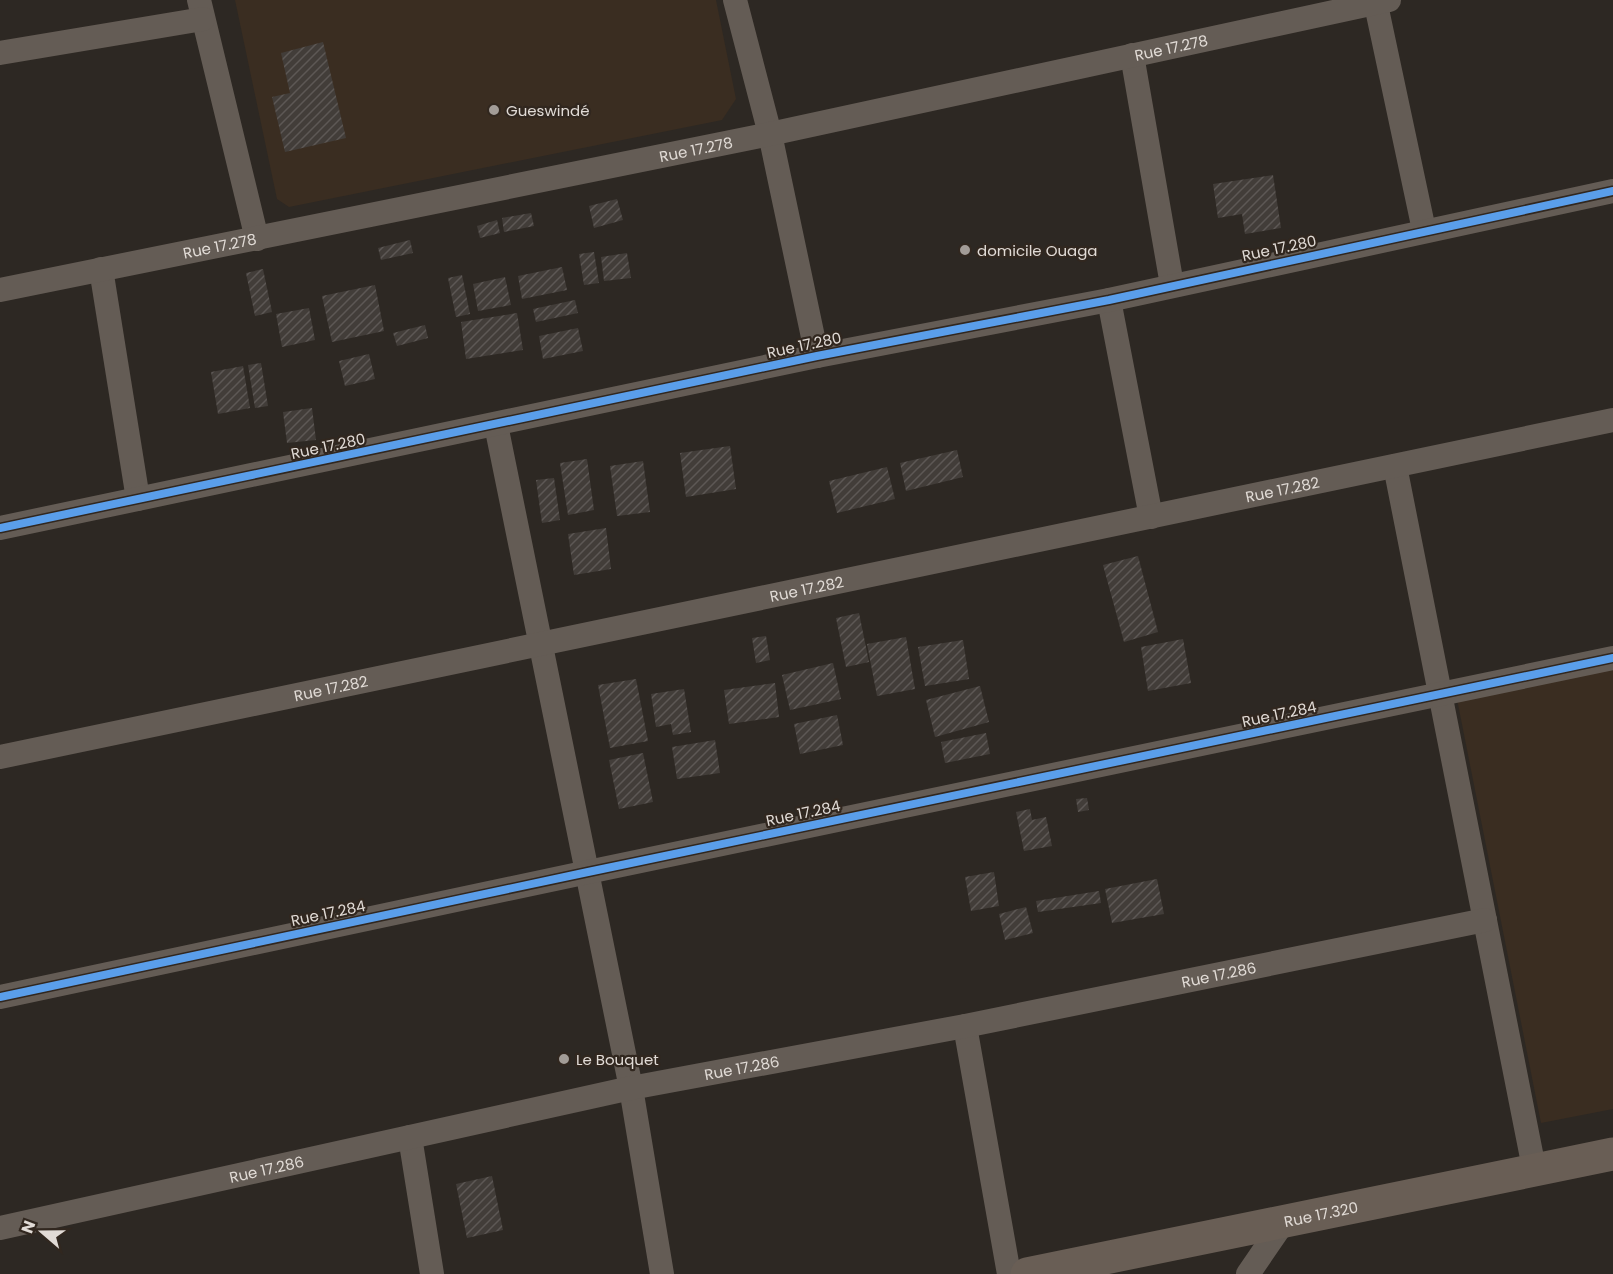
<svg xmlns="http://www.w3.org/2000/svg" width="1613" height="1274" font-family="Poppins,sans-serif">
	<defs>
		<pattern id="building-hatch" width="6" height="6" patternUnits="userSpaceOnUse" patternTransform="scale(1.5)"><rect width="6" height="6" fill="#423d39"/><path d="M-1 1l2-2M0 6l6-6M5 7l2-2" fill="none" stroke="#5d5855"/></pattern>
	</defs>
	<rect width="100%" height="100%" fill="#2d2823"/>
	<g fill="#3a2d21">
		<polygon points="235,0 716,0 736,99 722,120 289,207 277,199"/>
		<polygon points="1613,664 1613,1109 1541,1123 1456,694"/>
	</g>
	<g fill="url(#building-hatch)">
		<polygon points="323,42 346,138 285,152 272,97 290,93 281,53"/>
		<polygon points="1273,175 1281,228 1245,234 1242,214 1218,218 1213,184"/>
		<polygon points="617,199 623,220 594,228 589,206"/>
		<polygon points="531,213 534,226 504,232 502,218"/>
		<polygon points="497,220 500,233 480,238 477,226"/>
		<polygon points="410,240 413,253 381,260 378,248"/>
		<polygon points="594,252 599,283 584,285 579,254"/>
		<polygon points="627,253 631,278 604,281 601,257"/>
		<polygon points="562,267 567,290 522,299 518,276"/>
		<polygon points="263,269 272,312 255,316 246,273"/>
		<polygon points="462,275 470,314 456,317 448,278"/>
		<polygon points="505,277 511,305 478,311 473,284"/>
		<polygon points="375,285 384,331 332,342 322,296"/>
		<polygon points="575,300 578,313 536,322 533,309"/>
		<polygon points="309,308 315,340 282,347 276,314"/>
		<polygon points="517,313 523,350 466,359 461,322"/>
		<polygon points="425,325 428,338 397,346 393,333"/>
		<polygon points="578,328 583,351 543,359 539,336"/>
		<polygon points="369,354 375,379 345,386 339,361"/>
		<polygon points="261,363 268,406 255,408 248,365"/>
		<polygon points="243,366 250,408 218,414 211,372"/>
		<polygon points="312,408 316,440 287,443 283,412"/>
		<polygon points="730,446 736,489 686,497 680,453"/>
		<polygon points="957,450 963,477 906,491 900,463"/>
		<polygon points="587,459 594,510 568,515 560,463"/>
		<polygon points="643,461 650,512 617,516 610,466"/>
		<polygon points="887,467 895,499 837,513 829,481"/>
		<polygon points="554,478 560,520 542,523 536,480"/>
		<polygon points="606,528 611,569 574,575 568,534"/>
		<polygon points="1138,556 1158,632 1124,642 1103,565"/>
		<polygon points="859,613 869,662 846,667 836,618"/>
		<polygon points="766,636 770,660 756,663 752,638"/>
		<polygon points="906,637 915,689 877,696 867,644"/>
		<polygon points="1183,639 1191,683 1148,691 1141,647"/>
		<polygon points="963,640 969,679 925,686 918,647"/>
		<polygon points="833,663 841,699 790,710 782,675"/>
		<polygon points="636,679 648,741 610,748 598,685"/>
		<polygon points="775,683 779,717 729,724 724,690"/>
		<polygon points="980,686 989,722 935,737 926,700"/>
		<polygon points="684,689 691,732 673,735 671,724 656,727 651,694"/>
		<polygon points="837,715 843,745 800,754 794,724"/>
		<polygon points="986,733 990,754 945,763 941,742"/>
		<polygon points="715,740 720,773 677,779 672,747"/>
		<polygon points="643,753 653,802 619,809 609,760"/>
		<polygon points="1087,798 1089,810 1078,812 1076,799"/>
		<polygon points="1030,809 1032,820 1046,817 1052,846 1024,851 1016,812"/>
		<polygon points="994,872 999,906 971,911 965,877"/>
		<polygon points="1157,879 1164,914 1112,923 1105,889"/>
		<polygon points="1099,891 1101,903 1038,912 1036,901"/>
		<polygon points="1026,907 1033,933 1005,940 999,914"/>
		<polygon points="492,1176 503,1230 467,1238 456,1184"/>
	</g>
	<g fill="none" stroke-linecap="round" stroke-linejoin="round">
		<g stroke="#645c55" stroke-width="24">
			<polyline points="199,0 257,239"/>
			<polyline points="735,0 770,134 817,356"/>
			<polyline points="1375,0 1424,230"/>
			<polyline points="0,53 203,19"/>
			<polyline points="1132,55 1172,285"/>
			<polyline points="101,269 138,499"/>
			<path id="s1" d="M0 290 770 134 1389 0"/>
			<polyline points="1109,300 1151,517"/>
			<polyline points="496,425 631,1088 662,1274"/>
			<polyline points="1395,466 1534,1168"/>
			<polyline points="0,528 817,356 1109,300 1613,191"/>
			<path id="s2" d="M0 757 1613 420"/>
			<polyline points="0,997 588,872 1613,658"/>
			<polyline points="965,1026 1009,1274"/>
			<polyline points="410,1137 432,1274"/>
			<path id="s3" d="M0 1228 631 1088 965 1026 1485 920"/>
			<polyline points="1248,1274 1285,1220"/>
		</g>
		<path stroke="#695e55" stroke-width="33" id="s4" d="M1027 1274 1613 1154"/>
		<g stroke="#31271f" stroke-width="11">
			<g id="cycleway">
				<polyline points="0,528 817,356 1109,300 1613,191"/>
				<polyline points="0,997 588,872 1613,658"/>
			</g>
		</g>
		<use href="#cycleway" stroke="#5a9eea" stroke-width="8"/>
	</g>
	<g fill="#a29c97" stroke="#31271f" stroke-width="2">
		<circle cx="494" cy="110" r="6"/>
		<circle cx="965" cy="250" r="6"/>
		<circle cx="564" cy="1059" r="6"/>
	</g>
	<g text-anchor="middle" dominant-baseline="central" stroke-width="4.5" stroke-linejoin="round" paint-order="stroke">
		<g font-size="15" fill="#e1dbd6" stroke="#31271f">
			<text stroke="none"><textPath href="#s1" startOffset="1196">Rue 17.278</textPath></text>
			<text stroke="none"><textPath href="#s1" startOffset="710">Rue 17.278</textPath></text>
			<text stroke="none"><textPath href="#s1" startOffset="224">Rue 17.278</textPath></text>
			<text transform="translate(1279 248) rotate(-12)">Rue 17.280</text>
			<text transform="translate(804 345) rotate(-12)">Rue 17.280</text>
			<text transform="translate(328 446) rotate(-12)">Rue 17.280</text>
			<text stroke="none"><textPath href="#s2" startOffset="1310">Rue 17.282</textPath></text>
			<text stroke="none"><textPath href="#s2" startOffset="824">Rue 17.282</textPath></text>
			<text stroke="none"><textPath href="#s2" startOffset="338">Rue 17.282</textPath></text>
			<text transform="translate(1279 714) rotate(-12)">Rue 17.284</text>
			<text transform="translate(803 813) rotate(-12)">Rue 17.284</text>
			<text transform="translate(328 913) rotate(-12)">Rue 17.284</text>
			<text stroke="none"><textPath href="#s3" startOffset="1245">Rue 17.286</textPath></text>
			<text stroke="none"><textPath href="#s3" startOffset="759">Rue 17.286</textPath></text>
			<text stroke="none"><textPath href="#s3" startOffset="273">Rue 17.286</textPath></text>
			<text stroke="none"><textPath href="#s4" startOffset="300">Rue 17.320</textPath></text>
		</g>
		<g font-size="15" fill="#e1dbd6" stroke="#31271f" text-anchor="start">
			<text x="506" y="110">Gueswindé</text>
			<text x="977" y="250">domicile Ouaga</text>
			<text x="576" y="1059">Le Bouquet</text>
		</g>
	</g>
	<g transform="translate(42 1232) rotate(290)" stroke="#31271f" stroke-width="4.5" paint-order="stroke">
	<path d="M0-4.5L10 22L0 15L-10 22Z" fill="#e1dbd6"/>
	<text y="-9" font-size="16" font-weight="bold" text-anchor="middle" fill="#e1dbd6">N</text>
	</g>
</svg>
